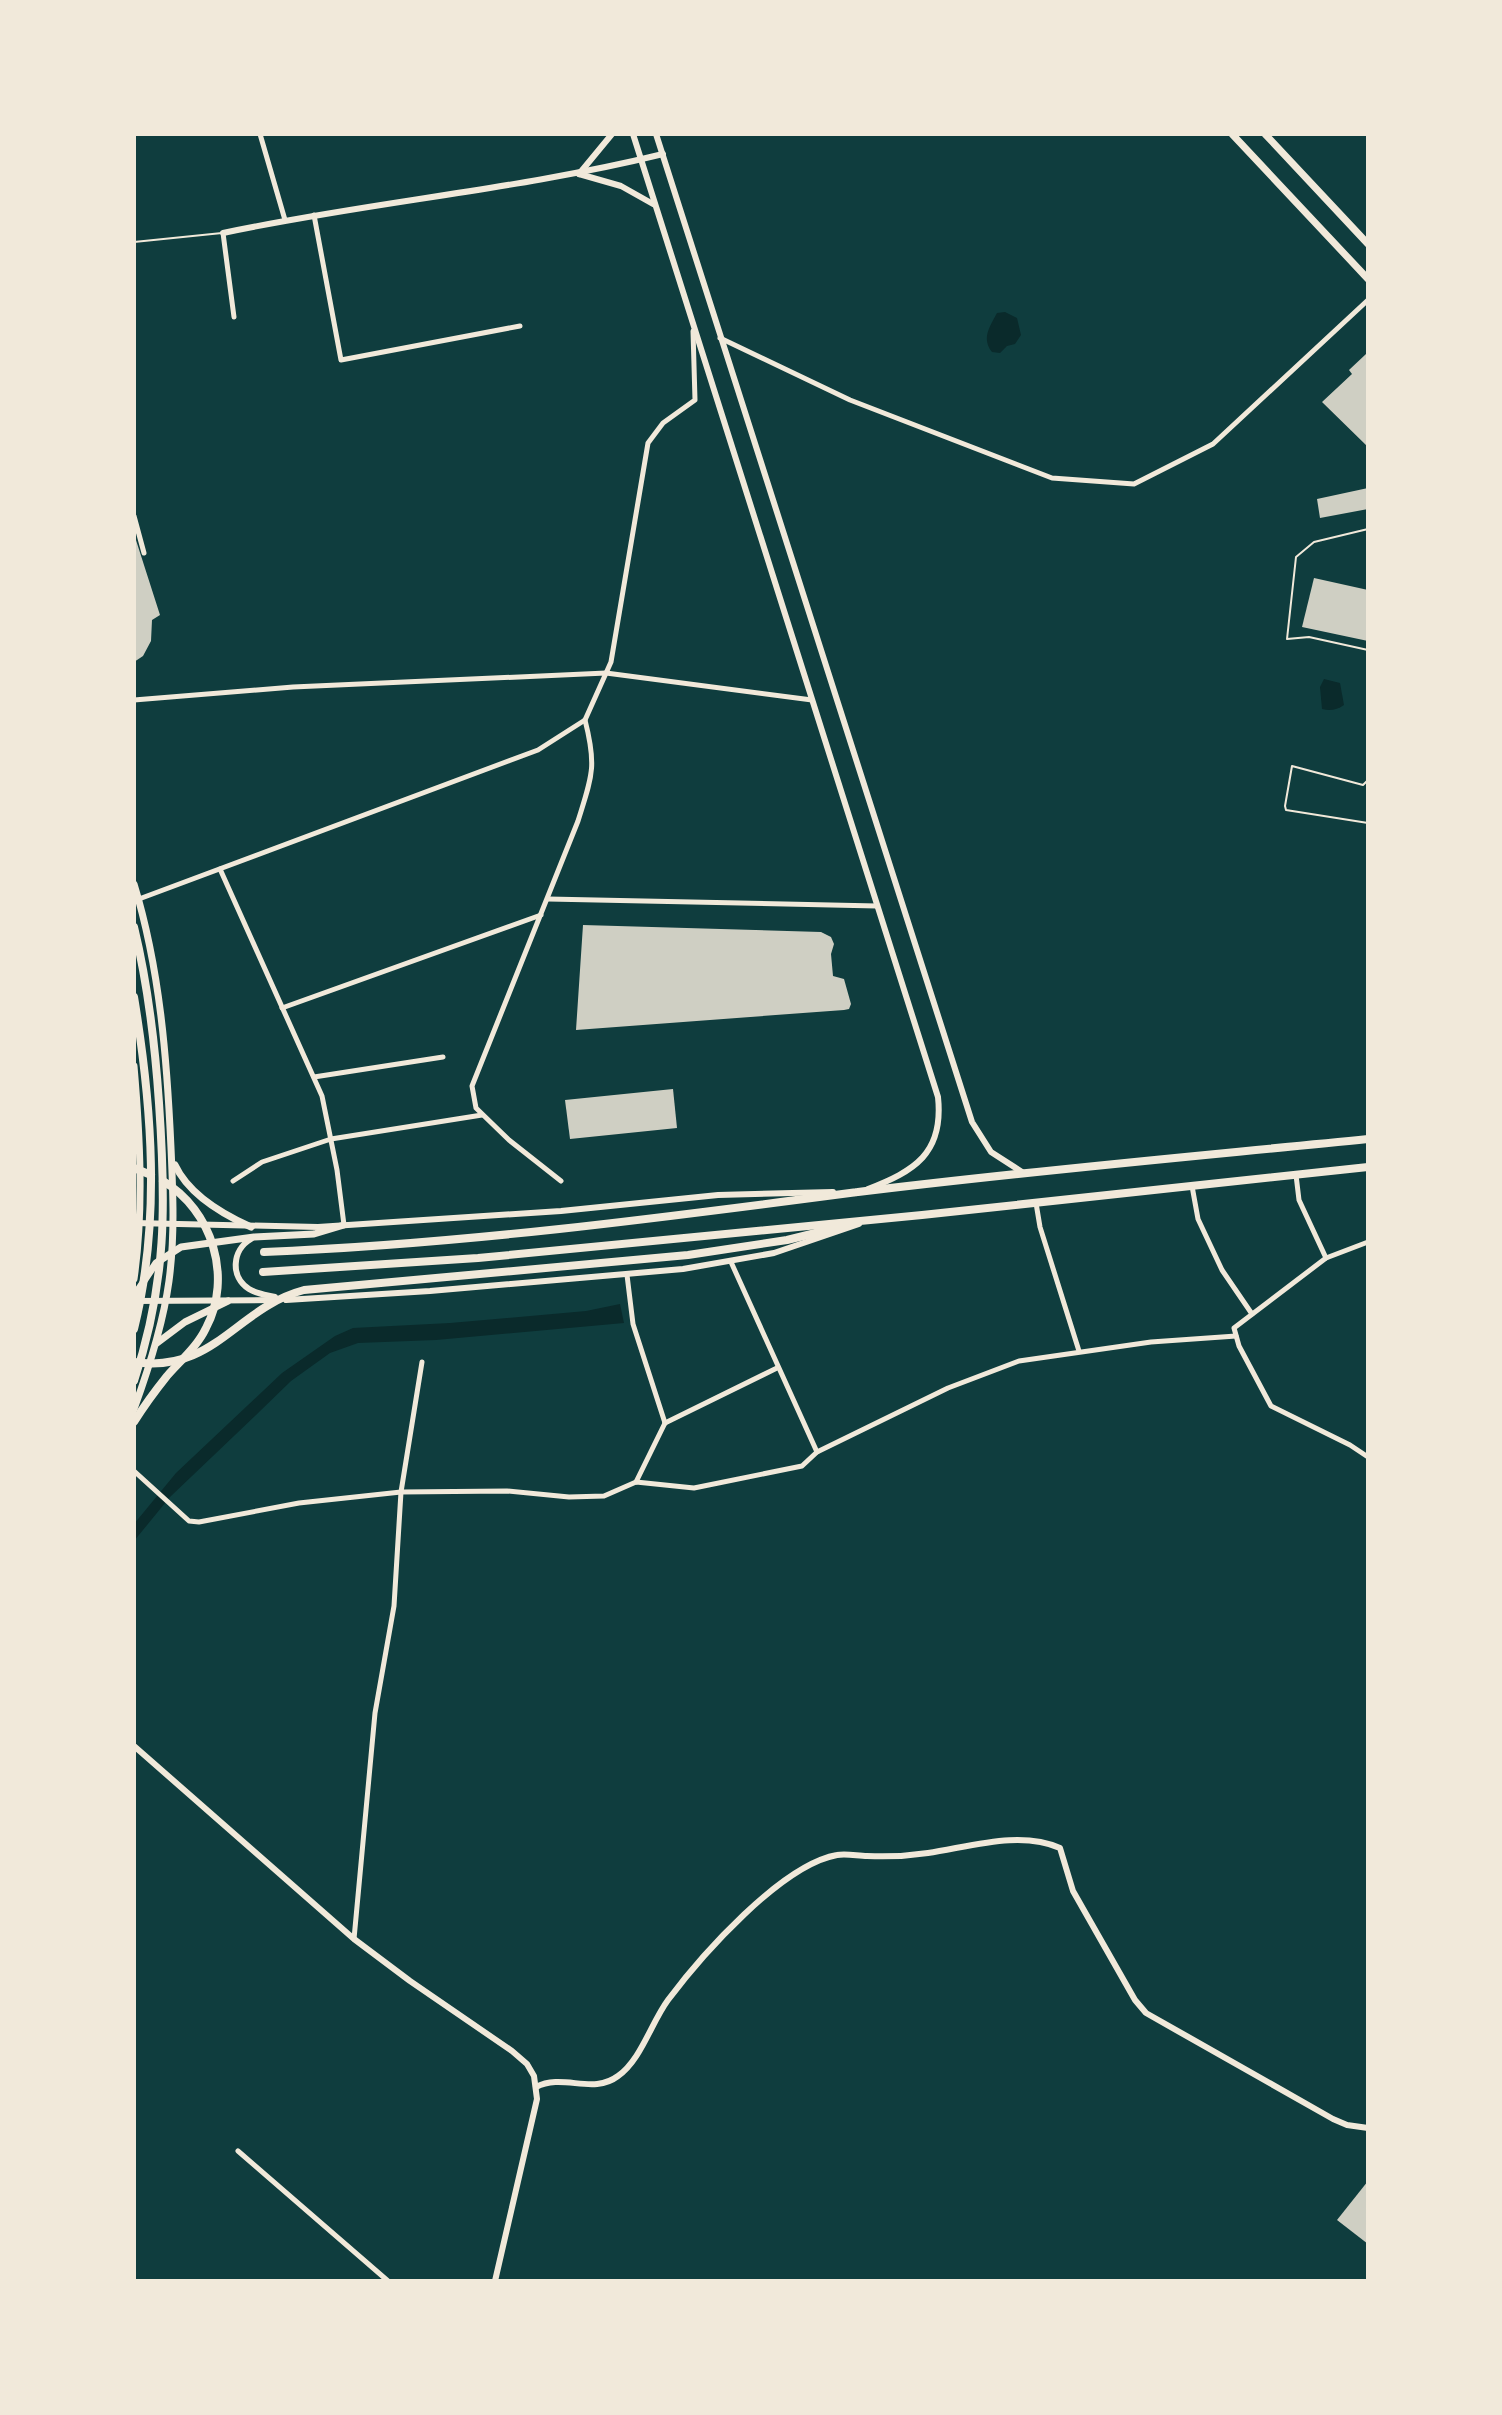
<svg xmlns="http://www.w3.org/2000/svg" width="1502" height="2415" font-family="Ubuntu,sans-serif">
	<rect width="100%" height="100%" fill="#0f3d3e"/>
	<g fill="#0a2a2b">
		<path d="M1005 312 1017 318 1021 335 1015 344 1007 346 1000 353 992 352C981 339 990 326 997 313Z"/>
		<path d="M1324 679 1340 683 1344 705C1337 710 1330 711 1322 709L1320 687Z"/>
		<polygon points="620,1304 624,1323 436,1340 358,1343 330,1353 291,1381 256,1415 170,1497 134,1541 134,1524 176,1473 282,1373 335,1336 353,1328 450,1323 586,1311"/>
	</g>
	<g fill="#cfcfc3">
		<polygon points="1366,354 1368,356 1368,447 1322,402 1352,374 1349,370"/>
		<polygon points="1368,488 1368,509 1320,518 1317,499"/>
		<polygon points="135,537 160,615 152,620 151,641 143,656 134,662"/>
		<polygon points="1314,578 1368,590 1368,641 1302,627"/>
		<polygon points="583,925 821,932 831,937 834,944 831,954 833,976 844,979 851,1004 849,1009 844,1010 576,1030"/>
		<polygon points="673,1089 677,1128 570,1139 565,1100"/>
		<polygon points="1368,2181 1368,2244 1337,2220"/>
	</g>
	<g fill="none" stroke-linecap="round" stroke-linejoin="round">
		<g stroke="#f1e9da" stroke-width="2">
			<polyline points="134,242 222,233"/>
			<polyline points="1368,529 1314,542 1296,557 1287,639 1309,637 1368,650"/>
			<polyline points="1368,780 1363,785 1292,766 1285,806 1286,810 1368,823"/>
		</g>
		<g stroke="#f1e9da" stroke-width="5">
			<polyline points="260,134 285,220"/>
			<polyline points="314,215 341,360 520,326"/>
			<polyline points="223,233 234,317"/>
			<polyline points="720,338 850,400 1052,478 1134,484 1213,444 1368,300"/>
			<polyline points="134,516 144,553"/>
			<polyline points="134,700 293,687 606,673 812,700"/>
			<polyline points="220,869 322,1096 337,1170 344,1225"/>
			<polyline points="139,899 538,750 585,720 611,662 648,443 663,423 695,400 693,331"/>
			<polyline points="548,899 877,906"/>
			<polyline points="282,1008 541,915"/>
			<polyline points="314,1077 443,1057"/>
			<polyline points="1296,1175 1299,1200 1326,1258"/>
			<polyline points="233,1181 262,1162 331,1139 482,1115"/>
			<path d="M561 1181 509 1140 476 1108 472 1086 578 821C592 776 597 767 585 720"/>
			<polyline points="1192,1186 1198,1219 1222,1270 1252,1314"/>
			<polyline points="1036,1203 1040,1227 1079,1351"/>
			<polyline points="1368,1242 1326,1258 1234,1328 1239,1346 1271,1406 1350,1445 1368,1457"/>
			<polyline points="731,1262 817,1452"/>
			<polyline points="627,1275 633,1324 665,1423"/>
			<polyline points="665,1423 777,1368"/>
			<polyline points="134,1471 189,1521 199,1522 299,1503 401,1492 507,1491 569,1497 604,1496 636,1482 694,1488 802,1466 817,1452 948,1388 1019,1361 1151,1342 1236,1336"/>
			<polyline points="636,1482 665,1423"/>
			<polyline points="354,1939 375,1713 394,1606 401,1492 422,1362"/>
			<polyline points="238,2151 388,2281"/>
		</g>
		<g stroke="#f1e9da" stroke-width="6">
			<path d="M223 233C369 202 517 190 663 154"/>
			<polyline points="134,1746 354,1939 410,1981 512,2051 527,2064 534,2076 537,2099 495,2281"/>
			<path d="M536 2087C563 2073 593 2095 618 2076 641 2060 651 2023 668 2000 701 1956 781 1865 837 1855 846 1853 858 1856 867 1856 888 1857 908 1856 928 1853 969 1847 1020 1830 1060 1848L1073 1891 1135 2000 1146 2013 1333 2119 1347 2125 1368 2128"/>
		</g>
		<g stroke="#f1e9da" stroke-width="6">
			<path d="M633 134 938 1097C944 1154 914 1171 868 1189"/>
			<polyline points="656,134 972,1122 991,1152 1022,1172"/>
			<polyline points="579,174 621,186 653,204"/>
			<polyline points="579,174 612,134"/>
			<polyline points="134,1223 318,1227 561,1211 718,1195 833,1192"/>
			<path d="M251 1239C232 1250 230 1277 249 1289 257 1294 267 1295 275 1297"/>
			<polyline points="286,1300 430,1291 683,1269 774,1253 859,1224"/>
			<polyline points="134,1301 274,1300"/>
		</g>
		<g stroke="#f1e9da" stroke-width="7">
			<polyline points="1232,134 1368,279"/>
			<polyline points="1265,134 1368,244"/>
			<path d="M134 884C160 969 167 1059 171 1148 173 1193 175 1236 169 1281 163 1325 149 1368 134 1409"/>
			<path d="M134 1066C140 1136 144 1210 134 1279"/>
			<path d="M175 1165C189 1195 222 1214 251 1227"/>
			<polyline points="134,1296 156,1263 181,1247 254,1237 314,1234 344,1225"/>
			<polyline points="157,1343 185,1322 228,1301"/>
		</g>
		<g stroke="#f1e9da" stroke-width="8">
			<path d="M134 927C148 985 155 1044 159 1103 166 1204 167 1282 134 1381"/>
			<path d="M134 997C152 1106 161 1221 134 1329"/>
			<polyline points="134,1168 151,1175"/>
			<path d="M264 1252C463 1244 660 1218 858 1192 1027 1171 1198 1156 1368 1139"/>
			<polyline points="263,1272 478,1258 922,1215 1368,1167"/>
			<path d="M134 1362C214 1374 236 1308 304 1290L688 1255 787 1240 844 1226"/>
			<path d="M134 1422C144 1406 155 1391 167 1376 180 1361 197 1347 206 1328 233 1277 212 1210 163 1181"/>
		</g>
	</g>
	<rect width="1502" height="2415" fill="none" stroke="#f1e9da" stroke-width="272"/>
</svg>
